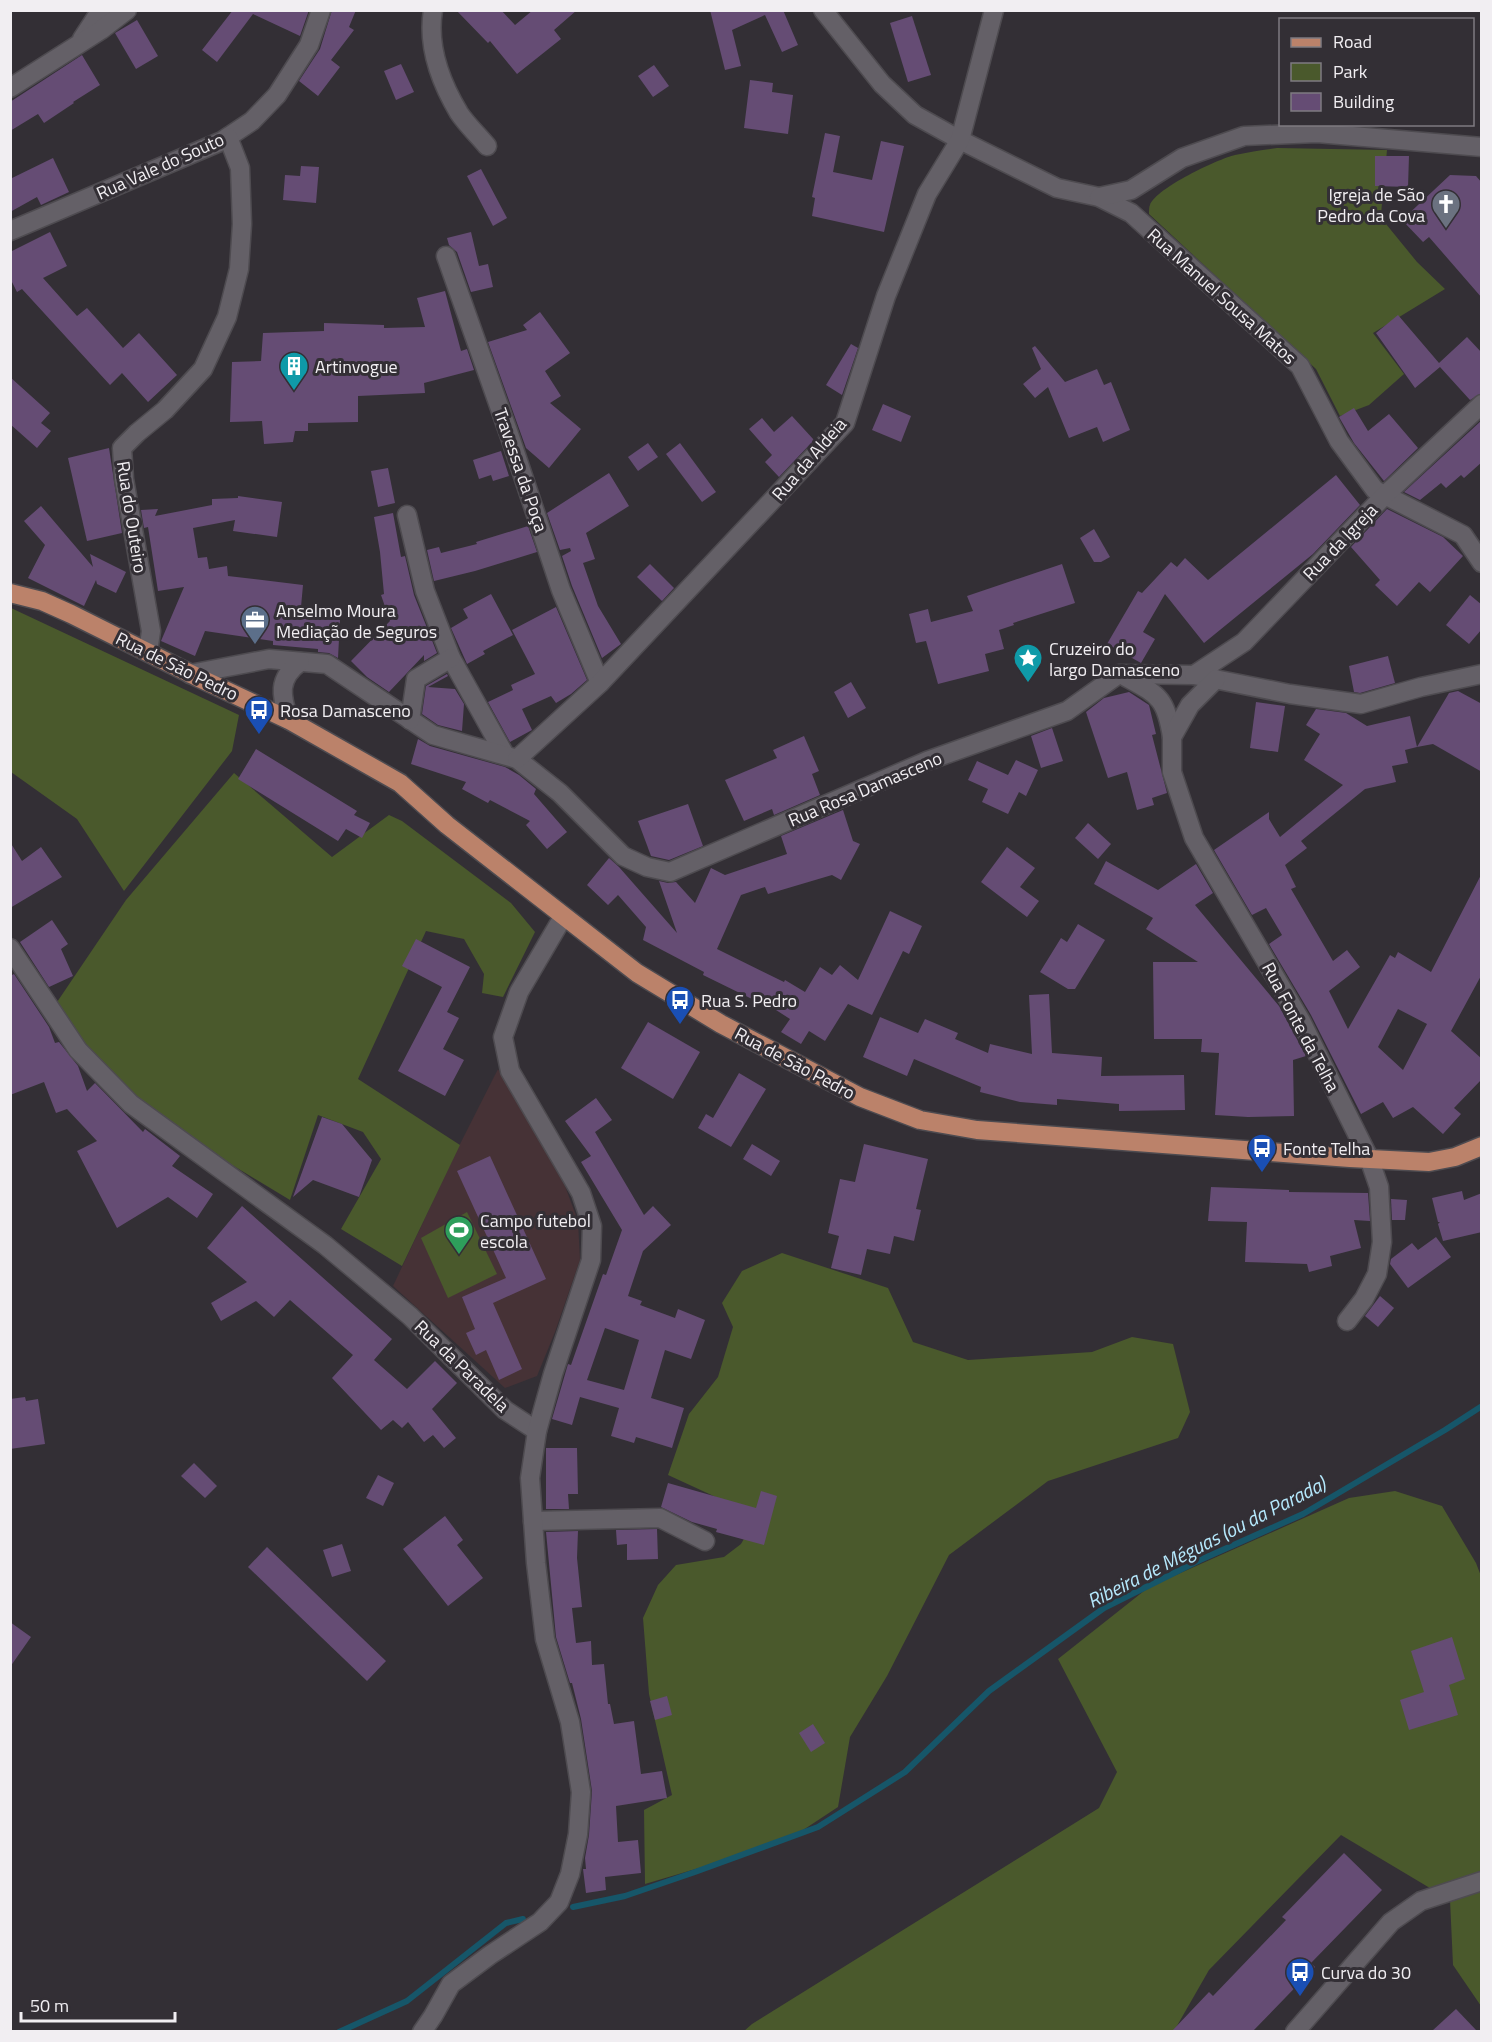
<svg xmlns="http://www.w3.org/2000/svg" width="1492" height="2042" font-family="'Titillium Web',sans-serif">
	<rect width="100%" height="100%" fill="#332f35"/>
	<polygon fill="#463236" points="498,1069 565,1186 578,1221 580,1260 555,1332 537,1376 505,1388 393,1286 457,1150"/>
	<g fill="#4a592c">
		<path d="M1277 148 1387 150 1381 214 1386 224 1417 262 1445 289 1373 333 1404 374 1369 405 1340 416 1316 369 1149 214C1149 213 1149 206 1150 205 1156 188 1218 159 1235 155 1249 152 1263 150 1277 148Z"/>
		<polygon points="11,608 239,715 232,751 124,891 77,819 11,772"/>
		<polygon points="234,773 332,857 389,815 402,821 511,903 535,932 503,997 482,993 484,974 464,939 426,931 358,1079 460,1145 402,1266 341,1229 381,1159 363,1132 318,1115 290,1200 131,1104 51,1011 126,900"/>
		<polygon points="467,1212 497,1274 448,1298 421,1238"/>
		<polygon points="782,1253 888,1288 913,1342 968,1360 1092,1352 1132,1337 1173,1344 1190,1412 1178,1438 1048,1481 949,1555 887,1676 850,1737 838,1807 794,1836 726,1860 645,1884 644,1810 672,1795 649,1694 643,1618 658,1585 676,1565 724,1557 741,1544 757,1516 668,1475 689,1414 718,1377 733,1327 722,1303 742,1271"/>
		<polygon points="1395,1491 1442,1506 1476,1563 1481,1576 1481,2006 1453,1965 1450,1900 1341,1835 1209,1970 1174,2031 743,2032 752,2024 1099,1808 1117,1772 1058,1659 1149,1587 1349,1498"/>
	</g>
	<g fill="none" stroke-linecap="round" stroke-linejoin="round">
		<g stroke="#165669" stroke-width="6">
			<polyline points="573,1907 625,1896 695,1872 818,1827 905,1772 989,1691 1104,1608 1200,1560 1303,1514 1445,1430 1482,1406"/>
			<polyline points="339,2032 407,2001 506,1923 523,1919"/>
		</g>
	</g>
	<g fill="#654c74" fill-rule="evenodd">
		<polygon points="233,10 309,10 300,36 253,14 217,62 202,50"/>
		<polygon points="332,10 356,10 349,27 354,30 331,60 340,67 318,96 299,81 320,49"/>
		<polygon points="456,10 501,10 515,25 533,10 577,10 554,30 561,39 517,74 490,41 488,43"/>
		<polygon points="710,10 783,10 798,45 782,52 765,15 732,30 741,66 725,70"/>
		<polygon points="912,16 931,75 908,82 890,23"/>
		<polygon points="137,20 158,56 136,69 115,33"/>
		<polygon points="82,55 100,85 73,102 74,103 44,123 38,114 10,131 10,102"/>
		<polygon points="401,64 414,92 396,100 384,71"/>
		<polygon points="654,65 669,86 653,97 638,76"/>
		<polygon points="750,80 773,83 772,92 793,95 788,134 744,128"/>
		<polygon points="825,133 840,136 833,172 872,180 881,141 904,146 884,232 812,216 815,198 812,197"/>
		<polygon points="1375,156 1409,156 1408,187 1375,186"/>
		<polygon points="53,158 69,192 41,205 37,197 10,212 10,179"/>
		<polygon points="301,166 319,167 316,203 283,200 285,175 300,176"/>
		<polygon points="481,169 507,218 493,226 467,176"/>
		<polygon points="1450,175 1476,176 1482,183 1482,298 1429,237 1423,242 1402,220"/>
		<polygon points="50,232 67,266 43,278 77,316 87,308 123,348 139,333 177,375 148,402 122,373 110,385 22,289 17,292 10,278 10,252"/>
		<polygon points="471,232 479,266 488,264 493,287 471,292 457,252 449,245 447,238"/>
		<polygon points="445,291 461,351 467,349 474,370 424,383 425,393 358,396 358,422 308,423 308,431 295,431 293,442 264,444 262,421 230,422 232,362 261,361 263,333 324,331 324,323 384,325 384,328 425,327 417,298"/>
		<polygon points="540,312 570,353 545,371 561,396 550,403 581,429 549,468 526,448 488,342 527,330 523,325"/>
		<polygon points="1398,315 1439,363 1467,337 1482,353 1482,393 1470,400 1440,367 1415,388 1376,333"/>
		<polygon points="851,344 858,348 842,395 826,385"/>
		<polygon points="1035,346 1065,382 1097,369 1104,385 1111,382 1130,430 1103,442 1097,427 1069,438 1048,387 1035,398 1023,384 1041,369 1032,348"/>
		<polygon points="10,377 50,413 41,423 51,431 37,448 10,424"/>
		<polygon points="883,404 911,416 901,442 872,430"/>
		<polygon points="1354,408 1368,431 1389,414 1418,448 1384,481 1354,443 1339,417"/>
		<polygon points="792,416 814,440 779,477 765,462 772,455 749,429 762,418 774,432"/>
		<polygon points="1482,420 1482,462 1464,478 1461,475 1446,488 1441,483 1420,500 1404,492"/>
		<polygon points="648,443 658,457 638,471 628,457"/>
		<polygon points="680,443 716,492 702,502 666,454"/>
		<polygon points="109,448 122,533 87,541 68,458"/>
		<polygon points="501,451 509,476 493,481 491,475 479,479 473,460"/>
		<polygon points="388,468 395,503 378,507 371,471"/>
		<polygon points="609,473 629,506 586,533 595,559 583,563 598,606 621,644 602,658 572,586 562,556 571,551 570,548 560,550 547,513"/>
		<polygon points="1336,475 1360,505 1313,554 1204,643 1165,594 1143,632 1155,639 1141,663 1107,644 1138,591 1142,593 1171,562 1177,567 1185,558 1208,580"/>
		<polygon points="238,496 282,502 277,537 233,531 235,520 193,528 198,558 207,557 209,569 227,566 228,576 303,585 300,618 340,620 338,658 329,653 318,652 318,649 273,645 273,641 205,631 195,656 161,641 184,587 158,591 148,527 144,528 141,510 158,509 155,516 212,505 212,499 238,498"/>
		<polygon points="41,506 93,567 90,554 126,572 116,593 97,584 96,580 84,606 28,578 45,545 24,521"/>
		<polygon points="1387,509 1443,537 1463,556 1430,592 1419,582 1397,606 1375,585 1380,580 1351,547"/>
		<polygon points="393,513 401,557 405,556 414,595 437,653 424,661 424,655 389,692 367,677 351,661 390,621 381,595 384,594 380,552 374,517"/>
		<polygon points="528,526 537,552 475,571 434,581 427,550 439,547 441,553 477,544 476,542"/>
		<polygon points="1094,529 1110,557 1101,562 1094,562 1080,538"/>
		<polygon points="650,564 674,588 662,601 637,577"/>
		<polygon points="1062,564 1075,603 1013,623 1014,625 999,630 1004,649 985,654 989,671 938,684 926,641 916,643 909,614 928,609 931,622 973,611 967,596"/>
		<polygon points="491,594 513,635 483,651 485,654 467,664 451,628 468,618 463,609"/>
		<polygon points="1470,595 1482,605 1482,629 1469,644 1446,625"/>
		<polygon points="556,607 587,680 571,694 556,703 551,696 522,709 532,730 510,742 488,702 513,690 511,685 535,674 512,630"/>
		<polygon points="1388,656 1395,683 1360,693 1354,692 1349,666"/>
		<polygon points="447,674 448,676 428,687 455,689 464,704 462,731 438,725 422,714 426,686"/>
		<polygon points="851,682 866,708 848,718 834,692"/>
		<polygon points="1458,691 1482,704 1482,772 1433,744 1417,747 1449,693"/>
		<polygon points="1129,692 1149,705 1156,734 1152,735 1167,793 1152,798 1154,805 1137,810 1127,772 1108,778 1086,712 1104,698"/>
		<polygon points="1256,702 1285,706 1278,752 1250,748"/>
		<path d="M1316 709 1346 713 1367 726 1410 716 1417 747 1405 750 1408 763 1392 766 1396 782 1365 789 1301 841 1307 848 1285 865 1296 887 1291 889 1333 961 1347 950 1360 967 1329 991 1348 1029 1390 955 1395 958 1398 952 1431 972 1482 873V974L1451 1031 1482 1059V1079L1454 1108 1461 1114 1443 1134 1413 1107 1393 1118 1383 1102 1361 1114 1311 1015 1269 944 1282 935 1266 908 1252 915 1214 850 1269 812V819L1280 837 1343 785 1304 760 1320 734 1306 725ZM1398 1009 1427 1024 1403 1070 1378 1047Z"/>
		<polygon points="1052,728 1063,761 1041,768 1031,736"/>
		<polygon points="804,736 819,771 812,774 820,795 774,815 772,809 744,821 725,780 777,758 773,750"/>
		<polygon points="418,739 430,746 505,767 519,775 536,789 534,794 567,832 547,849 526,825 530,821 490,800 488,803 462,789 466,782 411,764"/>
		<polygon points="256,749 357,811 354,815 370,823 362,838 346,829 338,841 238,779"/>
		<polygon points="1016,760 1038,770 1026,796 1019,792 1008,814 982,802 988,789 968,780 977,761 1008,775"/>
		<polygon points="688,804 703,846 669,860 651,856 638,821"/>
		<polygon points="843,810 853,841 860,844 841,880 832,875 768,894 765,887 741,895 717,949 784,982 785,980 805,992 820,967 832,975 840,965 858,980 890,911 922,926 909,954 903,951 872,1015 848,1004 825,1041 809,1031 801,1044 781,1032 790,1019 754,996 752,999 703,975 704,972 643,940 646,927 618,895 608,905 587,885 609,858 619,867 677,933 659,881 668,883 676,882 695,903 711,868 725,875 787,854 781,836"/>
		<polygon points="1088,823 1111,844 1098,859 1075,838"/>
		<polygon points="10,842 22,861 41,847 62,877 10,908"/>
		<polygon points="1007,847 1035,868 1020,887 1039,901 1027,917 981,882"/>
		<polygon points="1106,861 1158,890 1196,864 1213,893 1195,905 1279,1006 1306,1056 1293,1060 1294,1116 1248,1117 1215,1115 1219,1053 1201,1052 1202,1039 1154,1039 1153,962 1198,962 1146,929 1153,918 1094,884"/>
		<polygon points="52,920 68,944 61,949 73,976 49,987 20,942"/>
		<polygon points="1078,924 1105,940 1075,989 1068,989 1040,972 1061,938 1067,942"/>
		<polygon points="416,939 470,967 447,1012 459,1018 443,1049 464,1060 445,1096 398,1071 442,987 402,966"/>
		<polygon points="14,974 49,1027 55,1043 59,1042 78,1066 87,1091 95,1083 143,1132 145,1129 180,1156 172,1166 213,1194 197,1218 168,1197 117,1228 77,1151 97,1141 67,1109 56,1113 44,1082 10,1095 10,976"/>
		<polygon points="1049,994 1052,1053 1102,1057 1101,1076 1184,1075 1185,1110 1119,1111 1119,1104 1057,1099 1057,1105 1020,1102 980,1092 981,1087 914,1059 907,1076 863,1057 880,1017 918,1033 925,1019 958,1033 955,1039 988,1053 990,1044 1032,1054 1029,995"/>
		<polygon points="648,1022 700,1052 673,1099 621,1068"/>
		<polygon points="739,1073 766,1089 731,1147 698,1128 706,1114 713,1118"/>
		<path d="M596 1098 612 1120 595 1132 644 1215 653 1206 671 1225 643 1251 628 1296 642 1301 640 1305 675 1318 678 1309 705 1320 691 1359 665 1350 651 1398 684 1408 672 1448 636 1437 634 1443 611 1436 619 1408 580 1397 572 1425 552 1419 568 1364 571 1365 603 1274 606 1275 622 1230 581 1162 591 1156 565 1121ZM605 1328 639 1340 624 1390 587 1380Z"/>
		<polygon points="322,1117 342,1124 372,1160 359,1197 313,1180 293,1197"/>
		<polygon points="752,1144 780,1161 771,1176 743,1159"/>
		<polygon points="864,1144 928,1159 916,1209 921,1210 914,1241 894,1236 890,1254 867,1249 861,1275 831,1268 839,1236 828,1233 840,1179 855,1182"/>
		<polygon points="490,1156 546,1279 493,1303 522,1369 499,1380 486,1350 476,1355 466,1333 475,1329 462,1297 506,1278 457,1171"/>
		<polygon points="1211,1187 1289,1190 1289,1192 1368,1193 1370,1221 1354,1220 1361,1248 1330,1256 1332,1266 1309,1272 1307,1264 1245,1262 1247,1222 1208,1221"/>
		<polygon points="1462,1191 1464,1200 1482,1193 1482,1232 1443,1241 1438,1224 1440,1222 1438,1222 1432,1198"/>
		<polygon points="1391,1199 1407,1200 1405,1220 1392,1220"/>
		<polygon points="242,1206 392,1339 374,1360 407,1389 435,1361 457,1383 432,1409 456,1438 444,1448 433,1435 424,1442 408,1422 402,1428 393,1420 381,1430 332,1378 353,1355 290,1300 274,1317 256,1301 221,1321 211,1303 247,1282 207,1248"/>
		<polygon points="1436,1237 1451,1257 1408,1288 1390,1264 1391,1259 1412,1243 1418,1250"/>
		<polygon points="1380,1296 1394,1308 1378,1327 1365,1316"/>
		<polygon points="25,1397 26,1401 38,1399 45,1444 10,1449 10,1399"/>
		<polygon points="546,1448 577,1448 578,1494 568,1494 569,1509 546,1509"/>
		<polygon points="194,1463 217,1486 205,1498 181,1476"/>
		<polygon points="378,1475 394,1483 383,1506 366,1498"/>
		<polygon points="668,1483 756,1508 761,1491 777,1496 764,1545 716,1532 717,1529 692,1522 661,1507"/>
		<polygon points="445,1516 463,1540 457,1545 483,1578 448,1606 403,1549"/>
		<polygon points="657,1529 658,1559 627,1560 627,1544 617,1545 616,1530"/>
		<polygon points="578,1531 577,1558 582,1607 572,1608 576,1643 591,1641 592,1665 604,1664 608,1704 610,1704 614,1724 634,1721 641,1774 662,1771 667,1798 616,1806 618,1842 638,1840 641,1873 605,1877 606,1890 586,1893 583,1869 586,1869 585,1858 589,1835 592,1791 581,1719 572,1683 570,1683 556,1637 546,1532"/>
		<polygon points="342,1544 351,1571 332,1577 323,1550"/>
		<polygon points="267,1547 386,1661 367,1681 248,1567"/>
		<polygon points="10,1622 31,1637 10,1667"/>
		<polygon points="1452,1637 1465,1679 1449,1685 1458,1715 1409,1730 1400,1700 1424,1692 1411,1651"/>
		<polygon points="667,1696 672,1715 655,1720 650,1701"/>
		<polygon points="813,1724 825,1743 811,1752 799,1733"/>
		<polygon points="1344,1853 1382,1890 1311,1963 1315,1967 1253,2031 1172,2031 1209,1992 1213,1996 1286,1920 1282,1917"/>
		<polygon points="1456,2009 1477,2031 1432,2031"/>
	</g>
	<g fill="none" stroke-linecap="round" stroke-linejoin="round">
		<g stroke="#4e4b50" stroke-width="21">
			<g id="minor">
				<path d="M433 10C427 46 441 83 459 113 467 125 478 135 487 146"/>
				<polyline points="823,10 882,84 915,115 960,140 1057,188 1099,197 1131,213 1300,366 1339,441 1375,490 1463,535 1482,563"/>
				<polyline points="82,39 101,10"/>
				<polyline points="10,88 101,30 127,10"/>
				<polyline points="1099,197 1131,190 1182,158 1244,136 1317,133 1482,147"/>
				<polyline points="10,231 222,141 252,121 277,95 309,45 321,10"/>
				<polyline points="446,256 510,437 561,590 600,683"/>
				<polyline points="407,515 425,591 451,658 505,755"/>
				<polyline points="148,652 151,631 124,479 122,448 137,433 165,410 203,369 227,317 239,269 242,224 240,168 228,137"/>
				<polyline points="190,674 269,659 327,664 433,735 517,759 560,793 623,856 647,867 670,872 927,761 1067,711 1119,674 1194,675 1290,694 1361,704 1421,687 1482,674"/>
				<polyline points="1194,675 1244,642 1385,495 1482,404"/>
				<path d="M1124 676C1158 695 1166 697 1172 737"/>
				<polyline points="1216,679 1190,705 1172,737 1172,772 1194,838 1301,1021 1369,1158 1379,1187 1382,1242 1377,1274 1364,1299 1347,1321"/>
				<path d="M289 720C281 696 277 679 300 662"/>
				<polyline points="410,720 416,679 451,658"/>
				<polyline points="517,759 600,683 845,423 886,296 927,194 960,140 994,10"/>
				<polyline points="10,948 78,1050 131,1104 325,1245 410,1316 505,1410 537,1431"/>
				<polyline points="533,1521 660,1518 705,1541"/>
				<polyline points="422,2032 433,2016 451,1984 490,1955 540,1922 559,1902 570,1874 578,1834 581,1792 570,1722 545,1639 536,1563 530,1478 537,1431 553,1374 591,1260 592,1226 581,1193 510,1071 503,1037 519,992 563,917"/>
				<polyline points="1295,2032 1391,1922 1421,1901 1482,1881"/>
			</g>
		</g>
		<g stroke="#4e4b50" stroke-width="21">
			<polyline id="major" points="10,593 42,601 71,614 199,678 289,720 400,783 447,825 637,973 721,1024 860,1097 920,1120 977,1130 1350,1158 1429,1162 1455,1157 1482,1146"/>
		</g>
		<use href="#minor" stroke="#646067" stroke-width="18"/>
		<use href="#major" stroke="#bb826a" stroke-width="18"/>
	</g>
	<defs>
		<g id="church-pin" transform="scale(1.5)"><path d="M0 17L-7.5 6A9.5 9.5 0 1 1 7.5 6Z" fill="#6b7280" stroke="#332f35"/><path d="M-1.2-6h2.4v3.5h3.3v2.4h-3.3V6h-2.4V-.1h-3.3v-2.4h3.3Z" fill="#fff"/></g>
		<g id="building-pin" transform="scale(1.5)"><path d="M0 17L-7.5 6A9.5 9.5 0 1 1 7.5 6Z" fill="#0f9aa8" stroke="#332f35"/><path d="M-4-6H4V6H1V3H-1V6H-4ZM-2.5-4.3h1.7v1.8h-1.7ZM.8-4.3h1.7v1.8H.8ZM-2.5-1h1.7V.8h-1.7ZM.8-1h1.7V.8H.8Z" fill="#fff"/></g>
		<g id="office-pin" transform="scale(1.5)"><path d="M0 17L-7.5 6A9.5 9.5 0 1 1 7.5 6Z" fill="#5c6f8a" stroke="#332f35"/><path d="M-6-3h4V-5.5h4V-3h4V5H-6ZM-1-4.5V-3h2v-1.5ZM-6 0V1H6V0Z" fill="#fff"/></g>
		<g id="sight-pin" transform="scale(1.5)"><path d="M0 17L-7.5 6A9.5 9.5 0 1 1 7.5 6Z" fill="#0f9aa8" stroke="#332f35"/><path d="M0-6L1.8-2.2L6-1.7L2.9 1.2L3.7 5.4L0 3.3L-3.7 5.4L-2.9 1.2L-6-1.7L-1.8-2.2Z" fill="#fff"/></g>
		<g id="bus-pin" transform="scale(1.5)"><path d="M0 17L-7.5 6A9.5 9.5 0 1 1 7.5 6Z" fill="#1a4fb4" stroke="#332f35"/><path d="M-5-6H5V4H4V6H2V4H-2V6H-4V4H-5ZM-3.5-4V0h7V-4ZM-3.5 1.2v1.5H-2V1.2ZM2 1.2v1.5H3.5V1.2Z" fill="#fff"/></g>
		<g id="stadium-pin" transform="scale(1.5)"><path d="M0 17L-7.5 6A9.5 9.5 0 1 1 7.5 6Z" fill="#2e9e5b" stroke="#332f35"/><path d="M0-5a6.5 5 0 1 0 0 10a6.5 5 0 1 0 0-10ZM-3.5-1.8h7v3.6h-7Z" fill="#fff"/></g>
	</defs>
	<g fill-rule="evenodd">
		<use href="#church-pin" x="1446" y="204"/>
		<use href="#building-pin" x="294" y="366"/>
		<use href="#office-pin" x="255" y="620"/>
		<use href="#sight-pin" x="1028" y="658"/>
		<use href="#bus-pin" x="259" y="710"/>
		<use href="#bus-pin" x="680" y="1000"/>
		<use href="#bus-pin" x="1262" y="1148"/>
		<use href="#stadium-pin" x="459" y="1230"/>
		<use href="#bus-pin" x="1300" y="1972"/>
	</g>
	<g text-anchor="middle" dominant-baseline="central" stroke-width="6" stroke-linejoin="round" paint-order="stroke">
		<g font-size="18" fill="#f1eef2" stroke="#332f35">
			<text transform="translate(160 166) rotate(-24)">Rua Vale do Souto</text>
			<text transform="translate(1222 296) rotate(42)">Rua Manuel Sousa Matos</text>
			<text transform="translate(809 459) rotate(-49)">Rua da Aldeia</text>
			<text transform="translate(521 470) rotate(71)">Travessa da Poça</text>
			<text transform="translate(132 517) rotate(81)">Rua do Outeiro</text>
			<text transform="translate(1340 542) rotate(-46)">Rua da Igreja</text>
			<text transform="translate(177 666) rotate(26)">Rua de São Pedro</text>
			<text transform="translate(865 789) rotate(-23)">Rua Rosa Damasceno</text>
			<text transform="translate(1301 1027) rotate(62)">Rua Fonte da Telha</text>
			<text transform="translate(795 1063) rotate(28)">Rua de São Pedro</text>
			<text transform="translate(462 1366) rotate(44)">Rua da Paradela</text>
		</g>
		<g font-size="18" fill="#f1eef2" stroke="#332f35" text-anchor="start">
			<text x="1425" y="194" text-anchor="end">Igreja de São<tspan x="1425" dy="21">Pedro da Cova</tspan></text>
			<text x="315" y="366">Artinvogue</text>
			<text x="276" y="610">Anselmo Moura<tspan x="276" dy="21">Mediação de Seguros</tspan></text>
			<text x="1049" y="648">Cruzeiro do<tspan x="1049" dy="21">largo Damasceno</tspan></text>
			<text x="280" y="710">Rosa Damasceno</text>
			<text x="701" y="1000">Rua S. Pedro</text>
			<text x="1283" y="1148">Fonte Telha</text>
			<text x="480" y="1220">Campo futebol<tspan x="480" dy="21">escola</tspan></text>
			<text x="1321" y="1972">Curva do 30</text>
		</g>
		<g font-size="20" font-style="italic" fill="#b5e8fc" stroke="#332f35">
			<text transform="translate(1206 1542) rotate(-27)">Ribeira de Méguas (ou da Parada)</text>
		</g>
	</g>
	<rect width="1492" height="2042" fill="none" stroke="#f1eef2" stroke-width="24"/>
	<rect x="1279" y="18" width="195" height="108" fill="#332f35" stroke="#7f7b81" stroke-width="1.5"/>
	<rect x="1291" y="38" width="30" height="9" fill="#bb826a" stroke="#7f7b81" stroke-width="1.5"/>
	<text x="1333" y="48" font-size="18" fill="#f1eef2">Road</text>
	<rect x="1291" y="63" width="30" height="18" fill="#4a592c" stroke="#7f7b81" stroke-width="1.5"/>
	<text x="1333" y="78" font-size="18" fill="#f1eef2">Park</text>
	<rect x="1291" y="93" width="30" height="18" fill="#654c74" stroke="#7f7b81" stroke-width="1.5"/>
	<text x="1333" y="108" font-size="18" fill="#f1eef2">Building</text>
	<path d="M21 2012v9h154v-9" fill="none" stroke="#f1eef2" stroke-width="3"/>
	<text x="30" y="2012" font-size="18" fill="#f1eef2" stroke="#332f35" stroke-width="4.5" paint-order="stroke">50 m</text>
</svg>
